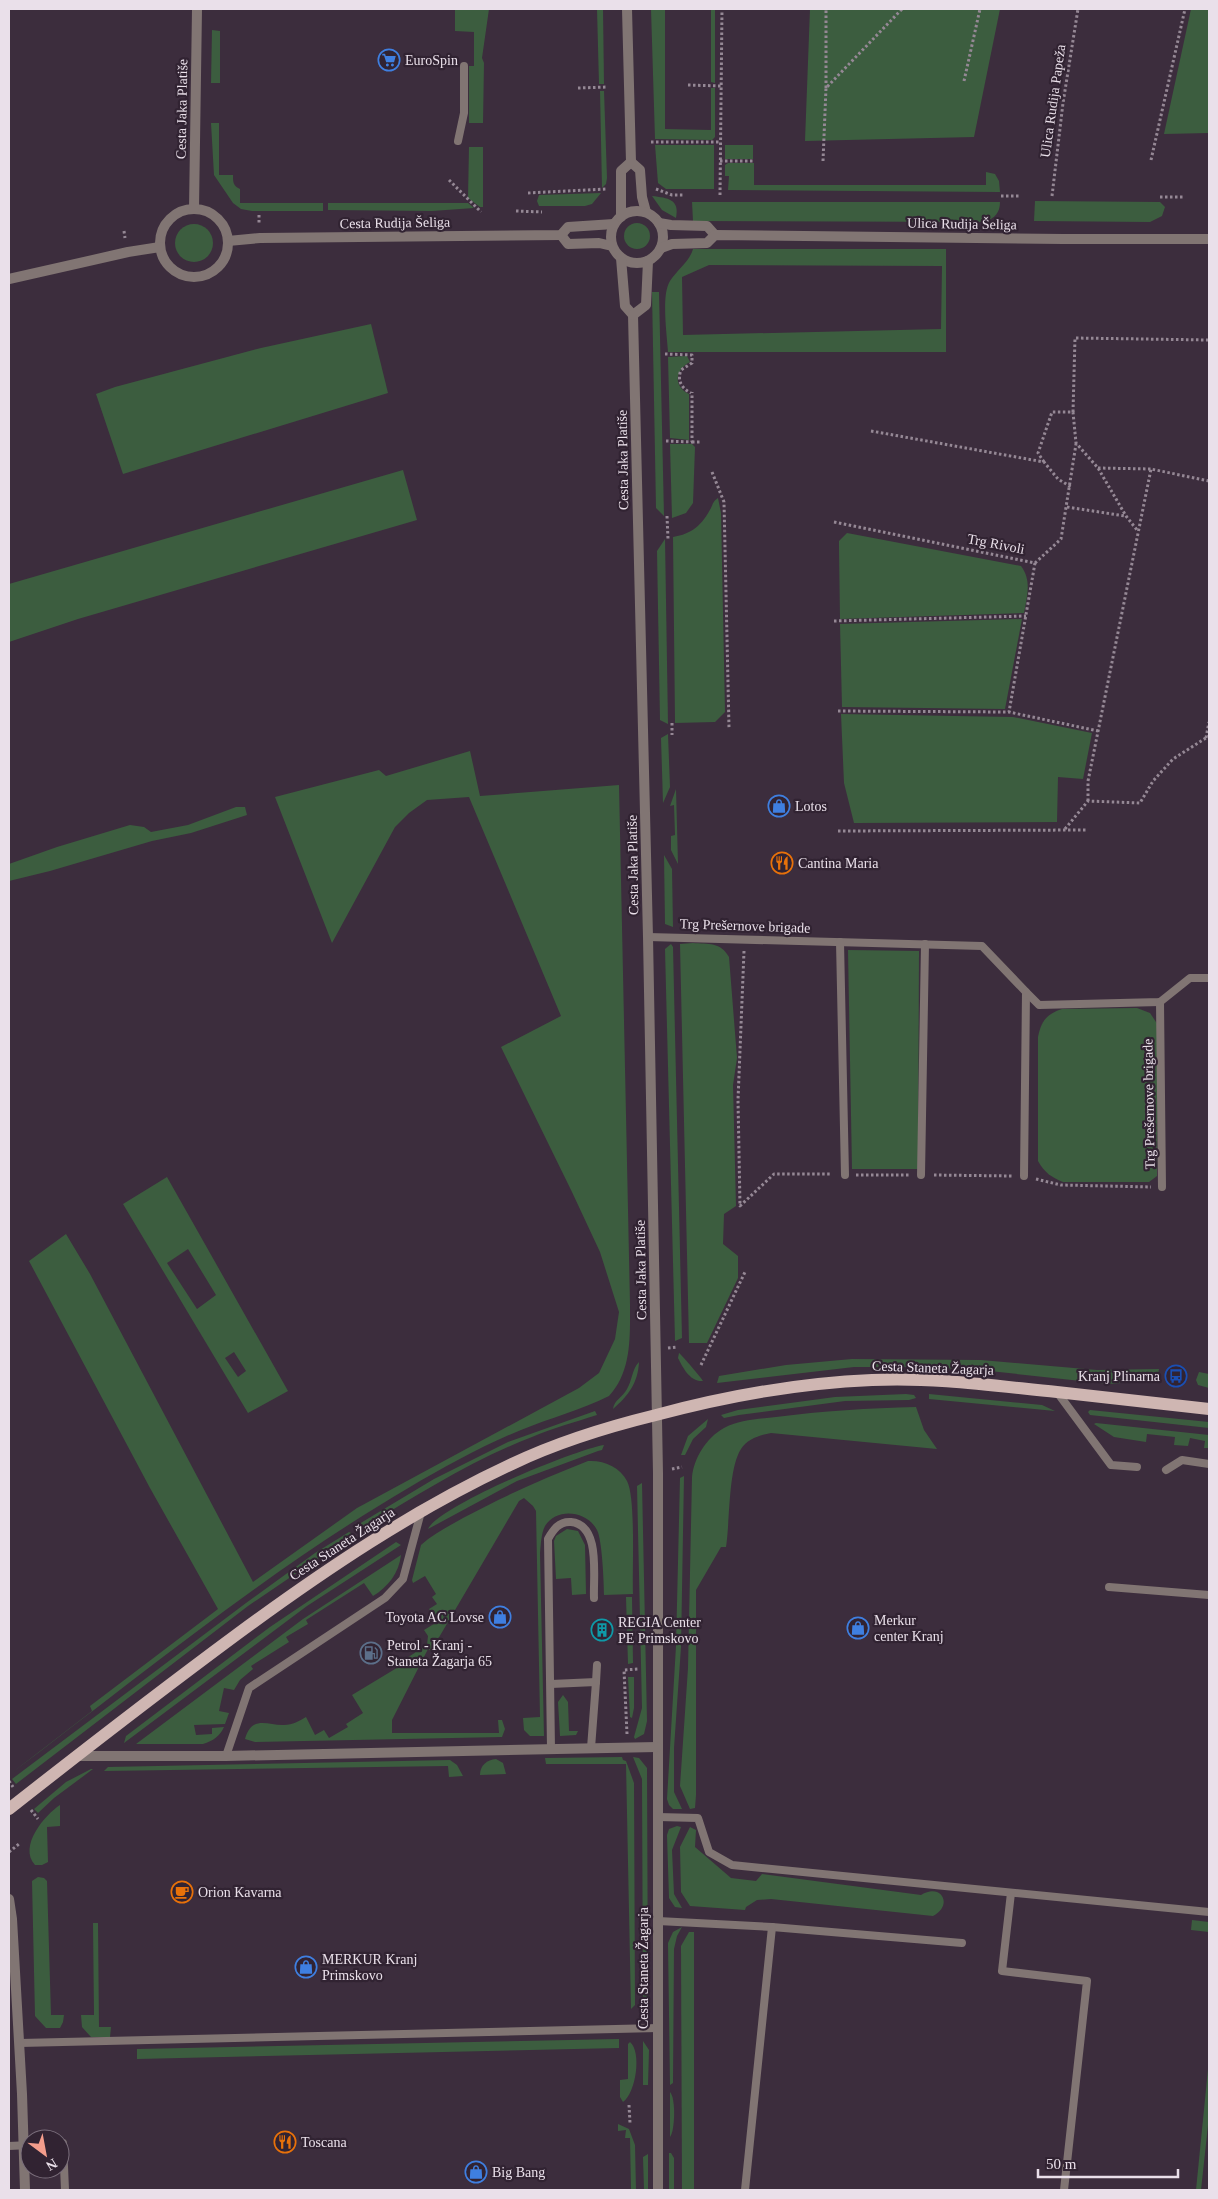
<svg xmlns="http://www.w3.org/2000/svg" width="1218" height="2199" font-family="Georgia,serif">
	<rect width="100%" height="100%" fill="#3c2d3d"/>
	<g fill="#3c5d3f" fill-rule="evenodd">
		<polygon points="455,9 489,9 482,58 484,63 483,123 469,123 469,66 474,66 474,32 455,31"/>
		<polygon points="597,9 603,9 604,84 599,84"/>
		<polygon points="651,9 665,9 665,129 711,130 711,88 715,88 715,137 712,140 655,139"/>
		<polygon points="711,9 715,9 715,83 711,82"/>
		<polygon points="810,9 1000,9 974,137 805,141"/>
		<polygon points="1191,9 1209,9 1209,133 1164,134"/>
		<polygon points="212,30 220,31 220,83 211,83"/>
		<polygon points="600,91 604,91 607,178 606,184 602,188"/>
		<path d="M211 123H219V175H233C233 182 233 186 240 189V203H323V211H252L241 209 233 203 214 175Z"/>
		<polygon points="655,145 714,145 714,189 666,189 658,183"/>
		<rect x="725" y="145" width="28" height="14"/>
		<polygon points="469,147 483,147 483,207 480,207 468,198"/>
		<polygon points="728,163 754,163 754,185 986,185 986,172 995,174 999,181 1000,192 728,190 729,176 725,176 725,165"/>
		<polygon points="601,193 592,204 585,206 539,206 537,201 539,195"/>
		<path d="M652 196C668 198 680 199 676 218L662 210Z"/>
		<polygon points="1035,201 1160,202 1165,207 1162,216 1150,222 1034,221"/>
		<path d="M692 202H1000C1000 213 995 217 986 222L693 221Z"/>
		<polygon points="328,203 468,203 474,208 432,211 328,210"/>
		<circle cx="637" cy="236" r="13"/>
		<circle cx="194" cy="243" r="19"/>
		<path d="M693 249H946V352H668C667 335 661 295 670 281 677 270 690 261 693 249ZM709 265 942 266 941 329 683 335 682 277Z"/>
		<polygon points="652,292 659,292 664,516 656,508"/>
		<polygon points="371,324 388,393 123,474 96,394 115,387 261,348"/>
		<path d="M687 356 690 362C675 370 673 386 689 394V440L670 438 668 357Z"/>
		<polygon points="670,444 692,444 695,447 693,503 686,513 672,518"/>
		<polygon points="403,470 417,520 78,619 9,642 9,584"/>
		<path d="M718 498 721 513 725 712 715 722 675 723 673 537C692 534 702 525 711 508 713 504 713 501 718 498Z"/>
		<path d="M847 533 1021 566C1032 581 1027 596 1024 613L840 619 839 546V541Z"/>
		<polygon points="665,539 668,724 660,720 657,551"/>
		<polygon points="1022,619 1005,709 842,707 840,624"/>
		<polygon points="841,714 1013,717 1092,733 1083,779 1058,777 1057,822 854,823 844,783"/>
		<polygon points="668,734 670,787 663,803 661,738"/>
		<path d="M470 751 480 796 619 785 630 1304C630 1336 632 1371 609 1396 581 1410 550 1418 521 1430 484 1445 444 1467 410 1487 268 1570 140 1676 9 1775L92 1711 90 1706 218 1609 150 1488 29 1261 66 1234 90 1274 253 1582 357 1508 579 1388 599 1373 615 1339 619 1312 600 1252 572 1192 501 1047 561 1016 469 797 427 800 409 813 395 827 332 943 275 797 379 770 386 776Z"/>
		<polygon points="676,789 678,864 671,850 671,836 675,835 674,805 670,806"/>
		<polygon points="236,807 245,807 247,815 191,833 152,841 50,871 9,881 9,864 57,847 130,825 144,827 151,832 188,825"/>
		<polygon points="664,855 672,869 673,927 665,924"/>
		<path d="M693 943C708 944 721 942 729 957L737 1058 733 1085 736 1206 724 1214 723 1244 738 1256V1278L707 1343H689L680 944Z"/>
		<polygon points="671,944 673,947 682,1338 675,1341 665,949"/>
		<polygon points="848,950 919,951 918,1169 852,1169"/>
		<path d="M1137 1008 1150 1013 1158 1025 1157 1176 1149 1182H1063C1051 1177 1045 1173 1038 1161V1037C1041 1022 1046 1014 1062 1009Z"/>
		<path d="M167 1177 288 1391 248 1413 123 1204ZM188 1249 216 1295 197 1309 167 1263ZM234 1352 246 1371 238 1377 225 1358Z"/>
		<path d="M679 1353C682 1355 702 1379 703 1381 690 1382 683 1368 678 1358Z"/>
		<polygon points="852,1359 981,1360 1097,1370 1159,1369 1157,1380 1109,1384 980,1370 923,1367 854,1367 717,1383 719,1376 786,1365"/>
		<path d="M639 1362C638 1383 628 1396 613 1409 614 1400 623 1397 627 1389 632 1381 632 1369 639 1362Z"/>
		<polygon points="1199,1372 1209,1374 1209,1388 1198,1385 1196,1380"/>
		<polygon points="906,1394 914,1395 916,1398 909,1400 845,1401 739,1415 724,1418 721,1415 738,1410 835,1397"/>
		<polygon points="929,1394 1042,1405 1055,1411 929,1399"/>
		<path d="M916 1407 924 1430 937 1449 771 1433C760 1435 747 1439 741 1449 728 1469 730 1522 726 1547H721L696 1590V1795L695 1808 690 1809 680 1786 688 1668 692 1477C694 1458 706 1438 724 1428 739 1420 758 1419 776 1417 822 1411 869 1408 916 1407Z"/>
		<polygon points="1090,1410 1209,1422 1209,1428 1090,1415 1088,1412"/>
		<path d="M595 1411 597 1415C575 1422 553 1428 532 1437 472 1460 417 1495 363 1528L359 1524 434 1479 508 1442Z"/>
		<polygon points="708,1419 706,1427 693,1439 685,1455 681,1455 688,1436"/>
		<polygon points="1096,1423 1209,1435 1209,1448 1204,1448 1205,1441 1190,1438 1188,1446 1174,1445 1175,1437 1147,1434 1146,1442 1114,1437 1094,1424"/>
		<path d="M604 1445 602 1450 598 1451 517 1481 428 1529C440 1505 574 1450 604 1445Z"/>
		<path d="M588 1461C604 1460 620 1467 627 1481 636 1498 632 1571 633 1594L604 1595C604 1582 602 1539 597 1530 587 1511 557 1507 545 1526 541 1534 541 1544 540 1553L544 1736H530L524 1730 523 1718 540 1717 536 1511 533 1506 524 1498 519 1501 431 1651 428 1649 392 1720V1733H499L498 1720H502L505 1729 502 1737 255 1742 245 1739C252 1714 269 1726 284 1725 293 1725 299 1721 306 1717L315 1735 324 1730 329 1738 348 1727 346 1724 363 1713 352 1695 400 1666 399 1663 427 1645 428 1636 424 1630 437 1622 429 1609 437 1604 432 1597 436 1594 425 1576 413 1583 412 1580 421 1545C433 1534 449 1526 463 1518 504 1496 545 1478 588 1461Z"/>
		<polygon points="684,1476 681,1647 674,1748 674,1792 682,1809 673,1809 669,1805 667,1799 676,1646 680,1478"/>
		<polygon points="642,1483 647,1721 644,1734 635,1739 634,1737 642,1708 637,1486"/>
		<polygon points="567,1529 578,1531 585,1545 586,1594 572,1595 571,1578 556,1579 554,1541 556,1536"/>
		<polygon points="349,1532 351,1533 348,1538 248,1606 16,1784 12,1779 246,1603 315,1553"/>
		<polygon points="396,1542 401,1545 307,1606 124,1743 126,1736 270,1627"/>
		<path d="M401 1555C399 1573 388 1587 373 1596L364 1583 306 1620 308 1624 286 1637 289 1642 251 1666 253 1669 240 1680 234 1690 224 1688 219 1711 229 1713 225 1724 194 1725 196 1735 212 1734V1728L224 1727C220 1736 213 1741 203 1744H136L303 1619Z"/>
		<polygon points="626,1597 632,1597 633,1663 628,1664"/>
		<polygon points="628,1677 634,1677 634,1708 632,1718 630,1717"/>
		<polygon points="563,1695 568,1702 569,1731 578,1731 576,1735 560,1736 558,1702"/>
		<polygon points="622,1757 623,1760 626,1761 634,1783 635,2005 631,2009 626,1764 546,1764 545,1758"/>
		<polygon points="633,1757 639,1758 647,1768 648,2001 643,2009 642,1779"/>
		<path d="M496 1759 503 1763 506 1774 480 1775C480 1765 487 1760 496 1759Z"/>
		<polygon points="450,1760 457,1765 463,1776 449,1777 448,1766 104,1771 108,1767"/>
		<polygon points="91,1769 93,1769 54,1798 38,1813 34,1809 66,1782"/>
		<path d="M60 1805V1826L47 1827 48 1862 42 1865H35C18 1846 45 1815 60 1805Z"/>
		<polygon points="677,1826 681,1827 672,1850 674,1894 682,1908 675,1907 669,1898 667,1835 669,1829"/>
		<path d="M690 1827 696 1830 695 1847 731 1878 756 1881 762 1874 921 1895C941 1882 954 1905 933 1916L771 1899 757 1900 746 1907 745 1910 690 1906 681 1892 680 1847Z"/>
		<polygon points="38,1877 44,1878 47,1881 51,2015 64,2015 63,2022 60,2028 46,2028 35,2016 32,1881"/>
		<polygon points="1192,1920 1209,1922 1209,1932 1191,1930"/>
		<polygon points="93,1923 98,1923 99,2027 111,2027 110,2037 91,2037 82,2027 81,2015 94,2015"/>
		<polygon points="682,1927 677,1936 674,1949 673,2083 670,2085 668,1943 673,1932"/>
		<polygon points="689,1932 694,1932 694,2190 682,2190 681,1946"/>
		<polygon points="619,2039 619,2048 137,2059 137,2049"/>
		<polygon points="643,2041 649,2050 648,2085 643,2085"/>
		<path d="M630 2042C642 2052 636 2093 623 2102L620 2097V2080L628 2079V2044Z"/>
		<polygon points="1209,2059 1209,2116 1201,2190 1196,2190"/>
		<path d="M670 2092C676 2098 675 2131 670 2137Z"/>
		<polygon points="618,2124 629,2129 635,2145 636,2190 631,2190 630,2138 625,2138 626,2130 618,2131"/>
		<polygon points="669,2153 671,2153 674,2158 674,2190 669,2190"/>
		<polygon points="648,2154 648,2190 644,2190 643,2157"/>
	</g>
	<g fill="none" stroke-linecap="round" stroke-linejoin="round">
		<g stroke="#958895" stroke-width="3" stroke-dasharray="2.5 2.5" stroke-linecap="butt">
			<polyline points="964,81 980,9"/>
			<polyline points="688,85 721,86"/>
			<polyline points="578,88 608,87"/>
			<polyline points="826,88 826,9"/>
			<polyline points="651,142 720,142"/>
			<polyline points="1151,160 1185,9"/>
			<polyline points="720,161 755,161"/>
			<polyline points="823,161 826,88 902,9"/>
			<polyline points="449,180 481,212"/>
			<polyline points="656,189 672,195 684,195"/>
			<polyline points="528,193 607,189"/>
			<polyline points="720,195 722,9"/>
			<polyline points="1001,196 1020,196"/>
			<polyline points="1052,196 1063,103 1078,9"/>
			<polyline points="1160,197 1185,197"/>
			<polyline points="516,211 542,212"/>
			<polyline points="259,215 259,225"/>
			<polyline points="124,231 125,238"/>
			<path d="M665 354 692 355V363L681 370C677 380 681 388 691 393"/>
			<polyline points="1073,412 1075,338 1209,340"/>
			<polyline points="871,431 1044,462 1058,479 1071,487"/>
			<polyline points="666,441 692,442 692,392"/>
			<polyline points="692,442 702,442"/>
			<polyline points="1044,462 1038,453 1052,412 1073,412 1076,443 1098,468 1126,516 1137,530"/>
			<polyline points="1098,468 1151,469"/>
			<polyline points="712,472 724,502 729,728"/>
			<polyline points="1067,507 1125,516"/>
			<polyline points="667,516 668,539"/>
			<polyline points="834,522 1035,563 1009,712"/>
			<polyline points="1035,563 1061,539 1076,444"/>
			<polyline points="834,621 1026,616"/>
			<polyline points="838,711 1009,712 1098,731"/>
			<polyline points="672,723 672,735"/>
			<polyline points="1206,738 1209,722"/>
			<polyline points="1088,801 1088,781 1151,469 1209,481"/>
			<polyline points="1065,829 1088,801 1140,803 1153,781 1173,759 1209,736"/>
			<polyline points="838,831 1086,830"/>
			<polyline points="744,951 738,1100 740,1206 774,1174 832,1174"/>
			<polyline points="856,1175 910,1175"/>
			<polyline points="934,1175 1012,1176"/>
			<polyline points="1036,1179 1061,1185 1151,1187"/>
			<polyline points="668,1348 677,1347"/>
			<polyline points="701,1365 745,1272"/>
			<polyline points="672,1469 682,1467"/>
			<polyline points="627,1734 624,1670 638,1669"/>
			<polyline points="9,1781 13,1787"/>
			<polyline points="31,1810 38,1819"/>
			<polyline points="9,1852 19,1844"/>
			<polyline points="629,2105 630,2123"/>
		</g>
		<g stroke="#817573" stroke-width="8">
			<polyline points="458,141 464,113 464,66"/>
			<polyline points="648,937 982,946 1026,992 1024,1176"/>
			<polyline points="840,942 845,1175"/>
			<polyline points="1026,992 1039,1005 1160,1002 1190,978 1209,978"/>
			<polyline points="1160,1002 1162,1187"/>
			<polyline points="921,1175 925,944"/>
			<polyline points="1057,1392 1111,1465 1137,1467"/>
			<polyline points="1166,1470 1182,1460 1209,1464"/>
			<polyline points="1109,1587 1209,1595"/>
			<polyline points="596,1682 597,1665"/>
			<polyline points="551,1684 596,1682 591,1748"/>
			<path d="M551 1749 548 1539C553 1530 559 1521 571 1522 601 1525 593 1576 594 1598"/>
			<polyline points="226,1756 249,1688 385,1598 403,1579 421,1512"/>
			<polyline points="658,1817 698,1818 709,1852 732,1865 1209,1912"/>
			<polyline points="1011,1893 1002,1971 1087,1981 1064,2190"/>
			<polyline points="658,1921 772,1927 962,1943"/>
			<polyline points="20,2043 658,2028"/>
			<polyline points="60,2143 63,2143 65,2190"/>
			<polyline points="9,2146 30,2145"/>
			<polyline points="745,2190 772,1927"/>
		</g>
		<g stroke="#817573" stroke-width="10">
			<polyline points="631,162 640,170 642,197 646,212"/>
			<circle cx="194" cy="243" r="34"/>
			<polyline points="194,209 197,9"/>
			<circle cx="637" cy="237" r="26"/>
			<polyline points="621,217 621,171 631,162 627,9"/>
			<polyline points="659,223 671,225 707,226 715,235"/>
			<polyline points="561,235 568,244 599,243 612,246"/>
			<polyline points="228,241 260,238 561,235 568,227 614,224"/>
			<polyline points="661,248 672,244 707,243 715,235 1063,239 1209,239"/>
			<polyline points="621,258 625,306 633,315 648,937 658,1473 658,2190"/>
			<polyline points="9,279 128,252 160,247"/>
			<polyline points="633,315 646,305 648,261"/>
			<polyline points="76,1756 226,1756 657,1747"/>
			<polyline points="9,1899 12,1919 22,2094 25,2190"/>
		</g>
		<path stroke="#cfb6b2" stroke-width="12" d="M9 1809C84 1750 159 1692 236 1635 323 1571 413 1510 512 1464 558 1442 607 1427 656 1415 727 1396 799 1383 872 1380 934 1377 996 1386 1057 1392 1108 1398 1159 1403 1209 1409"/>
	</g>
	<defs>
		<g id="supermarket-ring" transform="scale(1.125)"><circle r="9.5" fill="#312332" stroke="#3f7fe0" stroke-width="1.5"/><path d="M-6-5.5h2.5l.6 2H6L4.5 2H-2.5L-4.4-4H-6ZM-1.5 3.2a1.3 1.3 0 1 0 .1 0ZM3 3.2a1.3 1.3 0 1 0 .1 0Z" fill="#3f7fe0"/></g>
		<g id="shop-ring" transform="scale(1.125)"><circle r="9.5" fill="#312332" stroke="#3f7fe0" stroke-width="1.5"/><path d="M-5-2.5h2.3a2.7 3.5 0 0 1 5.4 0H5L5.5 6h-11ZM-1.5-2.5h3a1.5 2.3 0 0 0-3 0Z" fill="#3f7fe0"/></g>
		<g id="restaurant-ring" transform="scale(1.125)"><circle r="9.5" fill="#312332" stroke="#e8710a" stroke-width="1.5"/><path d="M-5-6h1v4h1v-4h1v4h1v-4h1v5L-1.5 .5V6h-2V.5L-5-1ZM5-6V6H3V1.5H1.5Q1.5-4 5-6Z" fill="#e8710a"/></g>
		<g id="bus-ring" transform="scale(1.125)"><circle r="9.5" fill="#312332" stroke="#1a4fb4" stroke-width="1.5"/><path d="M-5-6H5V4H4V6H2V4H-2V6H-4V4H-5ZM-3.5-4V0h7V-4ZM-3.5 1.2v1.5H-2V1.2ZM2 1.2v1.5H3.5V1.2Z" fill="#1a4fb4"/></g>
		<g id="building-ring" transform="scale(1.125)"><circle r="9.5" fill="#312332" stroke="#0f9aa8" stroke-width="1.5"/><path d="M-4-6H4V6H1V3H-1V6H-4ZM-2.5-4.3h1.7v1.8h-1.7ZM.8-4.3h1.7v1.8H.8ZM-2.5-1h1.7V.8h-1.7ZM.8-1h1.7V.8H.8Z" fill="#0f9aa8"/></g>
		<g id="fuel-ring" transform="scale(1.125)"><circle r="9.5" fill="#312332" stroke="#5c6f8a" stroke-width="1.5"/><path d="M-5.5-6h7V0h2V4h1.3V-2.5L3-4.5l.8-.8L6-3V5H2.5V1h-1V6h-7ZM-4.2-4.7v3.2H.2V-4.7Z" fill="#5c6f8a"/></g>
		<g id="cafe-ring" transform="scale(1.125)"><circle r="9.5" fill="#312332" stroke="#e8710a" stroke-width="1.5"/><path d="M-5.5-4.5H6V0H3Q3 3.5 0 3.5H-2.5Q-5.5 3.5-5.5 0ZM3-3.2v2h1.7v-2ZM-6 4.5H4V6H-6Z" fill="#e8710a"/></g>
	</defs>
	<g fill-rule="evenodd">
		<use href="#supermarket-ring" x="389" y="60"/>
		<use href="#shop-ring" x="779" y="806"/>
		<use href="#restaurant-ring" x="782" y="863"/>
		<use href="#bus-ring" x="1176" y="1376"/>
		<use href="#shop-ring" x="500" y="1617"/>
		<use href="#shop-ring" x="858" y="1628"/>
		<use href="#building-ring" x="602" y="1630"/>
		<use href="#fuel-ring" x="371" y="1653"/>
		<use href="#cafe-ring" x="182" y="1892"/>
		<use href="#shop-ring" x="306" y="1967"/>
		<use href="#restaurant-ring" x="285" y="2142"/>
		<use href="#shop-ring" x="476" y="2172"/>
	</g>
	<g text-anchor="middle" dominant-baseline="central" stroke-width="4.5" stroke-linejoin="round" paint-order="stroke">
		<g font-size="14" fill="#eae0ea" stroke="#312332" text-anchor="start">
			<text x="405" y="60">EuroSpin</text>
			<text x="795" y="806">Lotos</text>
			<text x="798" y="863">Cantina Maria</text>
			<text x="1160" y="1376" text-anchor="end">Kranj Plinarna</text>
			<text x="484" y="1617" text-anchor="end">Toyota AC Lovse</text>
			<text x="874" y="1620">Merkur<tspan x="874" dy="16">center Kranj</tspan></text>
			<text x="618" y="1622">REGIA Center<tspan x="618" dy="16">PE Primskovo</tspan></text>
			<text x="387" y="1645">Petrol - Kranj -<tspan x="387" dy="16">Staneta Žagarja 65</tspan></text>
			<text x="198" y="1892">Orion Kavarna</text>
			<text x="322" y="1959">MERKUR Kranj<tspan x="322" dy="16">Primskovo</tspan></text>
			<text x="301" y="2142">Toscana</text>
			<text x="492" y="2172">Big Bang</text>
		</g>
		<g font-size="14" fill="#eae0ea" stroke="#312332">
			<text transform="translate(1053 101) rotate(-82)">Ulica Rudija Papeža</text>
			<text transform="translate(182 109) rotate(-89)">Cesta Jaka Platiše</text>
			<text transform="translate(395 223) rotate(-1)">Cesta Rudija Šeliga</text>
			<text transform="translate(962 224) rotate(1)">Ulica Rudija Šeliga</text>
			<text transform="translate(623 460) rotate(-91)">Cesta Jaka Platiše</text>
			<text transform="translate(996 544) rotate(11)">Trg Rivoli</text>
			<text transform="translate(633 865) rotate(-91)">Cesta Jaka Platiše</text>
			<text transform="translate(745 926) rotate(2)">Trg Prešernove brigade</text>
			<text transform="translate(1149 1104) rotate(-91)">Trg Prešernove brigade</text>
			<text transform="translate(641 1270) rotate(-91)">Cesta Jaka Platiše</text>
			<text transform="translate(933 1368) rotate(2)">Cesta Staneta Žagarja</text>
			<text transform="translate(342 1544) rotate(-33)">Cesta Staneta Žagarja</text>
			<text transform="translate(643 1968) rotate(-90)">Cesta Staneta Žagarja</text>
		</g>
	</g>
	<rect width="1218" height="2199" fill="none" stroke="#eae0ea" stroke-width="20"/>
	<g transform="translate(45 2154) rotate(148)"><circle r="24" fill="#312332" stroke="#7b6f7c"/>
	<path d="M0-4L9 19L0 12L-9 19Z" fill="#f49d8c"/>
	<text y="-8" font-size="14" font-weight="bold" text-anchor="middle" fill="#eae0ea">N</text>
	</g>
	<path d="M1038 2169v8h140v-8" fill="none" stroke="#eae0ea" stroke-width="2.5"/>
	<text x="1046" y="2169" font-size="15" fill="#eae0ea" stroke="#312332" stroke-width="4" paint-order="stroke">50 m</text>
</svg>
